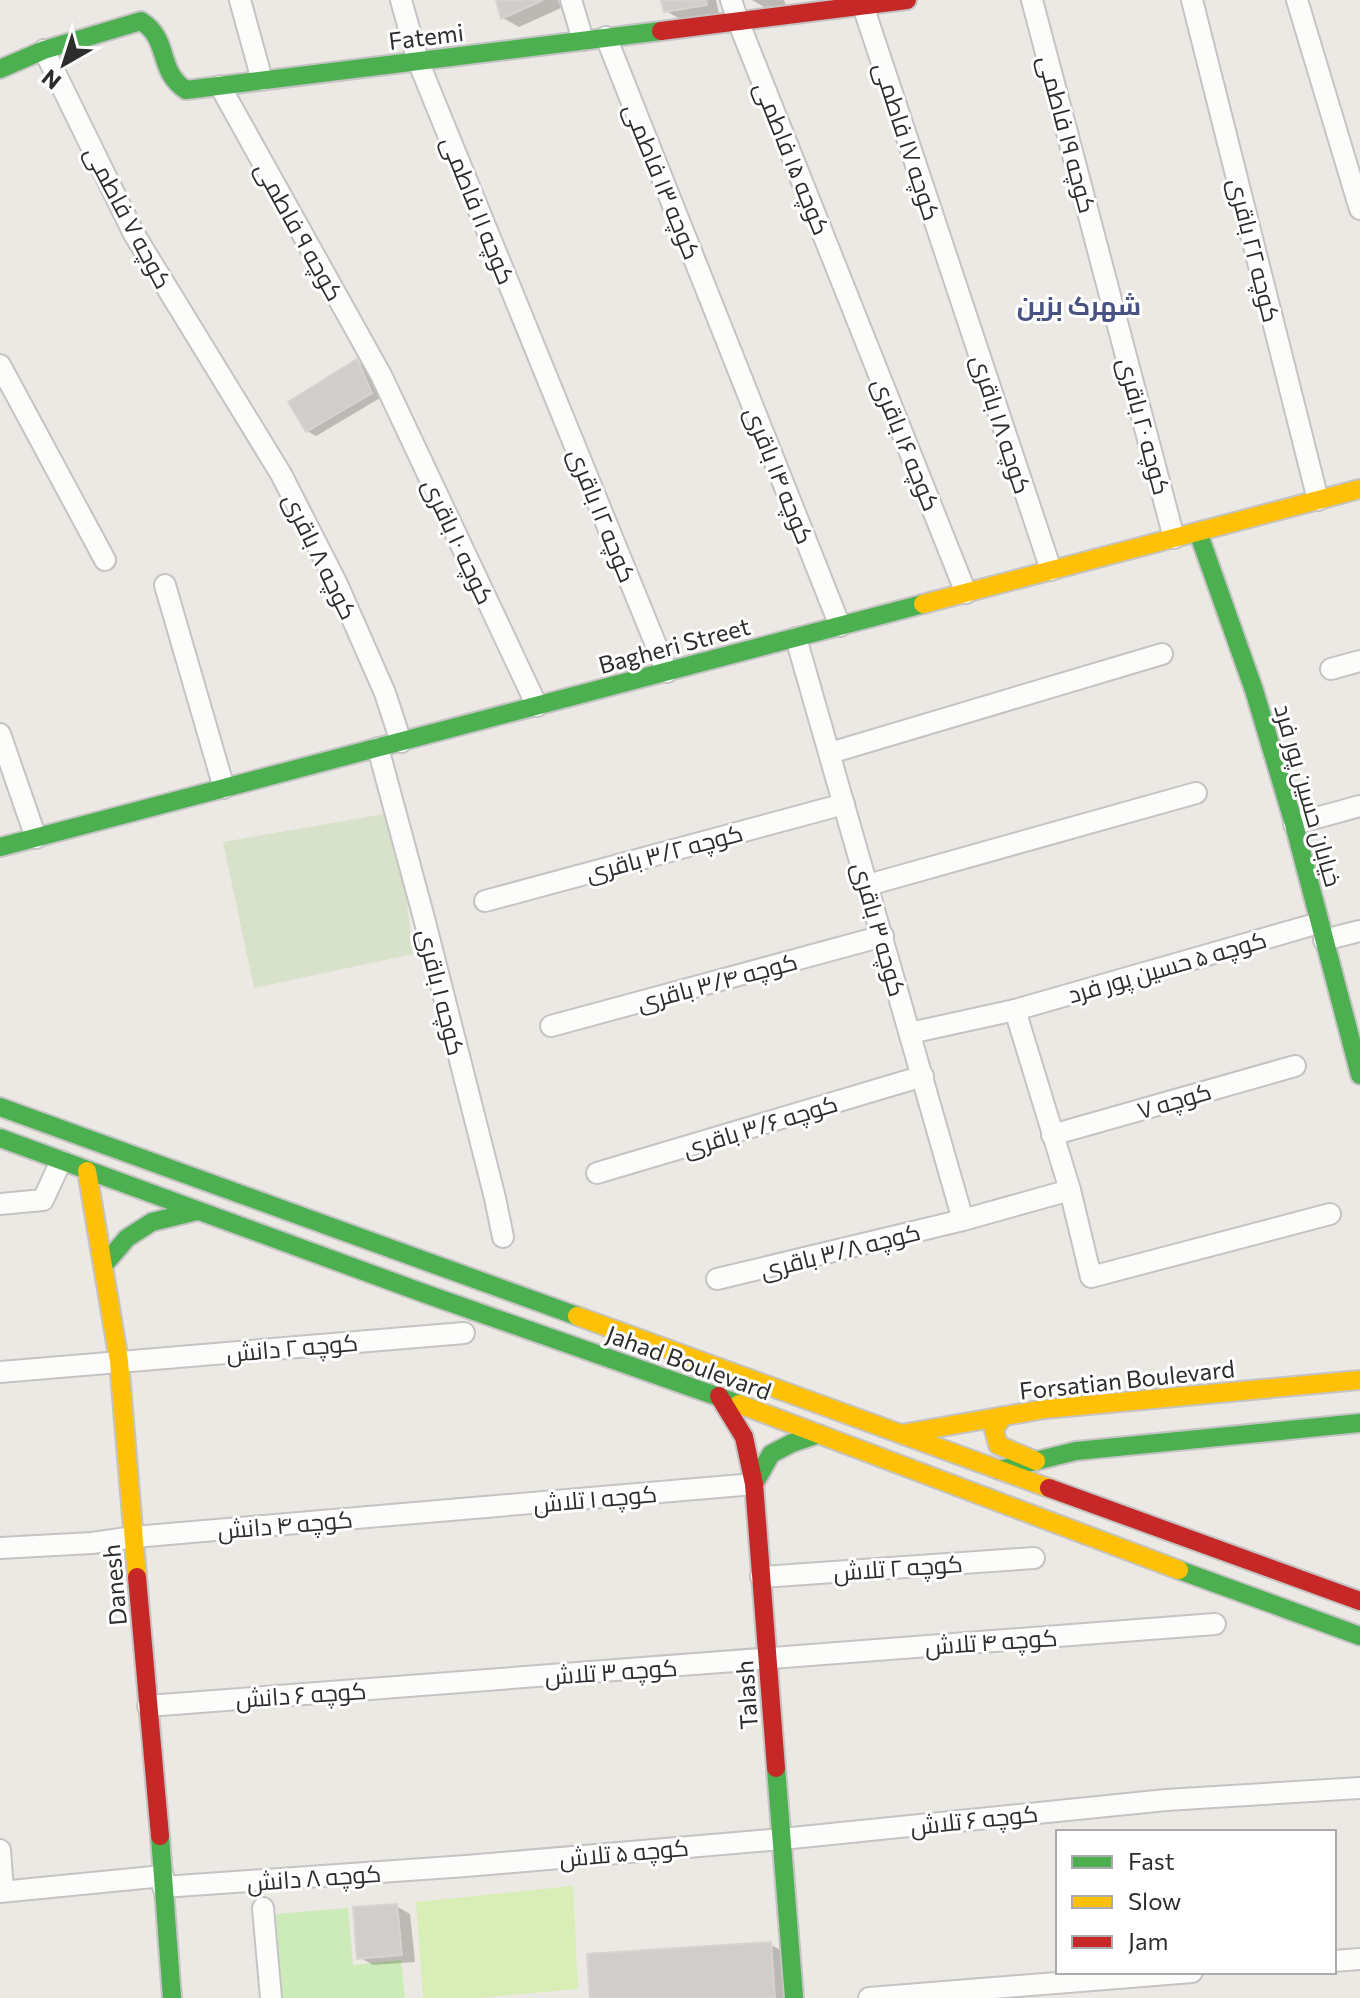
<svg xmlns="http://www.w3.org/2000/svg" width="1360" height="1998" font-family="Commissioner,Cairo,sans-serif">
	<rect width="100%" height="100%" fill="#ece8e3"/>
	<polygon fill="#cdeab9" points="348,1908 353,1965 401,1960 405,1998 282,1998 276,1914"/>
	<polygon fill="#d8e1c9" points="396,812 413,954 254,988 223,842"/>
	<polygon fill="#d9eeb6" points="573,1886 578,1989 479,1998 423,1998 416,1902"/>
	<g fill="#0003">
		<polygon points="498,0 558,0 561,8 519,27 503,18"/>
		<polygon points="663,0 716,0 719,13 680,19 666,11"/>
		<polygon points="752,0 784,0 786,5 764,7"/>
		<polygon points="357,362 366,367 380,398 316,436 307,431"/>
		<polygon points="396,1906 410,1914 415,1962 373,1965 359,1957"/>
		<polygon points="771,1945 790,1955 792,1998 592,1998"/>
	</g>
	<g fill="#d0ceca" stroke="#d7d4cf" stroke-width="2">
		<polygon points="496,0 543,0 501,19"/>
		<polygon points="661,0 706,0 707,5 664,12"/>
		<polygon points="357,359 372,393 306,432 288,402"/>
		<polygon points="397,1904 402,1955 357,1959 353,1907"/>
		<polygon points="771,1942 775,1998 590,1998 587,1954"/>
	</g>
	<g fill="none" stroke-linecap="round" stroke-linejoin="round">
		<g stroke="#c5c4c4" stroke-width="24">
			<g id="street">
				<polyline points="240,0 262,80"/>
				<polyline points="401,0 418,61 667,672"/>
				<polyline points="571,0 583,40"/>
				<polyline points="731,0 738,21 966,593"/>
				<polyline points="861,0 1051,570"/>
				<polyline points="1032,0 1174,538"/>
				<polyline points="1192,0 1318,500"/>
				<polyline points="1297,0 1360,209"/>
				<polyline points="606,37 840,626"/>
				<polyline points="44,50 134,234 281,474 337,584 385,693 401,742"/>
				<polyline points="220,86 381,375 537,706"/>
				<polyline points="0,365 105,560"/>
				<polyline points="165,585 224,788"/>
				<polyline points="796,638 963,1220"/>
				<polyline points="1331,669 1360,661"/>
				<polyline points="0,734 36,838"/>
				<polyline points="378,748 424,918 495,1198 503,1237"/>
				<polyline points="830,753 1162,654"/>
				<polyline points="1294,824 1360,806"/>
				<polyline points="868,885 1196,793"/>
				<polyline points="485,901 844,804"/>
				<polyline points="1324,940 1360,931"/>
				<polyline points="1015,1010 1070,1190 1091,1277 1330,1214"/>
				<polyline points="551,1026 883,936"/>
				<polyline points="910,1033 1015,1010 1319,923"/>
				<polyline points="1052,1135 1295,1066"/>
				<polyline points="597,1173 923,1076"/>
				<polyline points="0,1204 43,1200 61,1161"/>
				<polyline points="717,1279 963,1220 1070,1190"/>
				<polyline points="0,1372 464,1333"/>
				<polyline points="0,1548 92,1543 134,1537 754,1484"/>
				<polyline points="761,1577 1034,1558"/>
				<polyline points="148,1706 1215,1624"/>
				<polyline points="0,1850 3,1891"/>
				<polyline points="163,1887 466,1866 782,1839 1166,1800 1360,1788"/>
				<polyline points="0,1892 163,1876"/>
				<polyline points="263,1908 271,1998"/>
				<polyline points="1334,1961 1360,1959"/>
				<polyline points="869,1998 1192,1972"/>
			</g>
		</g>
		<g stroke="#c5c4c4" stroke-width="22">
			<g id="fast">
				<path d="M0 69 44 50 141 21C171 40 156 70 186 90L661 31"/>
				<polyline points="1198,532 1254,690 1294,824 1360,1075"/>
				<polyline points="0,847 923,604"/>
				<polyline points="0,1107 577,1316"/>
				<polyline points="0,1138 426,1294 739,1404"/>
				<polyline points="103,1266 127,1238 152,1222 197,1211"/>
				<polyline points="999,1470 1076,1451 1360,1423"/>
				<polyline points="754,1484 771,1454 792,1443 819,1434"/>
				<polyline points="1179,1570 1360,1636"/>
				<polyline points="776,1768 794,1998"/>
				<polyline points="160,1836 172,1998"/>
			</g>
		</g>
		<g stroke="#c5c4c4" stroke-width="22">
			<g id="slow">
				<polyline points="923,604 1360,489"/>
				<polyline points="87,1171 119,1361 137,1577"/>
				<polyline points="577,1316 1049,1488"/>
				<polyline points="739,1404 1179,1570"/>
				<polyline points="1003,1416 994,1430 998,1445 1036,1461"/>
				<polyline points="901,1434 1045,1409 1360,1380"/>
			</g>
		</g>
		<g stroke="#c5c4c4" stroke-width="22">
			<g id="jam">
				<polyline points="661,31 907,0"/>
				<polyline points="719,1396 744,1437 754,1484 776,1768"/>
				<polyline points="1049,1488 1360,1601"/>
				<polyline points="137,1577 160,1836"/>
			</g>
		</g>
		<use href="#street" stroke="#fcfcfb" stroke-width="20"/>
		<use href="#fast" stroke="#4caf50" stroke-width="18"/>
		<use href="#slow" stroke="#ffc107" stroke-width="18"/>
		<use href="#jam" stroke="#c62828" stroke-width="18"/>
	</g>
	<g text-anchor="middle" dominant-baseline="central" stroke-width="6" stroke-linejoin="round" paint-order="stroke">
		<g font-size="24" fill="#2d2d2d" stroke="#fff">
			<text transform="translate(426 36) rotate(-7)">Fatemi</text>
			<text transform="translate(1068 134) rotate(75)">کوچه ۱۹ فاطمی</text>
			<text transform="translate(908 141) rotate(72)">کوچه ۱۷ فاطمی</text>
			<text transform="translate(793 158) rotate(68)">کوچه ۱۵ فاطمی</text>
			<text transform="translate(663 181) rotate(68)">کوچه ۱۳ فاطمی</text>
			<text transform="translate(479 210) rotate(68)">کوچه ۱۱ فاطمی</text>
			<text transform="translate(129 217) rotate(62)">کوچه ۷ فاطمی</text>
			<text transform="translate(300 231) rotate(61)">کوچه ۹ فاطمی</text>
			<text transform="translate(1255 250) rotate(76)">کوچه ۲۲ باقری</text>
			<text transform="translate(1002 424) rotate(72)">کوچه ۱۸ باقری</text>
			<text transform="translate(1145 426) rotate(75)">کوچه ۲۰ باقری</text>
			<text transform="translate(907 444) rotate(68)">کوچه ۱۶ باقری</text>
			<text transform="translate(780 475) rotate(68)">کوچه ۱۴ باقری</text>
			<text transform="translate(603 515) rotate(68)">کوچه ۱۲ باقری</text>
			<text transform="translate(459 541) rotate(65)">کوچه ۱۰ باقری</text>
			<text transform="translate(321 556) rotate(64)">کوچه ۸ باقری</text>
			<text transform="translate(674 645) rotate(-15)">Bagheri Street</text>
			<text transform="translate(1309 795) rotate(74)">خیابان حسین پور فرد</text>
			<text transform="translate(664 852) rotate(-15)">کوچه ۳/۲ باقری</text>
			<text transform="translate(880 929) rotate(74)">کوچه ۳ باقری</text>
			<text transform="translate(1167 966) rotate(-16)">کوچه ۵ حسین پور فرد</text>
			<text transform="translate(717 981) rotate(-15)">کوچه ۳/۴ باقری</text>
			<text transform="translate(442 992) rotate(76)">کوچه ۱ باقری</text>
			<text transform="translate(1174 1100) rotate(-16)">کوچه ۷</text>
			<text transform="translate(760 1125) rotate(-17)">کوچه ۳/۶ باقری</text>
			<text transform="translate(840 1250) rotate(-14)">کوچه ۳/۸ باقری</text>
			<text transform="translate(292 1347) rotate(-5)">کوچه ۲ دانش</text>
			<text transform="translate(689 1362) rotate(20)">Jahad Boulevard</text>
			<text transform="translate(1127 1379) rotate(-6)">Forsatian Boulevard</text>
			<text transform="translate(595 1498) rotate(-5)">کوچه ۱ تلاش</text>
			<text transform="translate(285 1524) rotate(-5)">کوچه ۴ دانش</text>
			<text transform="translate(898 1567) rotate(-4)">کوچه ۲ تلاش</text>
			<text transform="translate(114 1585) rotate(-95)">Danesh</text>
			<text transform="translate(991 1641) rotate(-4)">کوچه ۴ تلاش</text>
			<text transform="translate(611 1671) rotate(-4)">کوچه ۳ تلاش</text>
			<text transform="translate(301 1694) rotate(-4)">کوچه ۶ دانش</text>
			<text transform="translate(746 1695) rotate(-94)">Talash</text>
			<text transform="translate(974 1819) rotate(-6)">کوچه ۶ تلاش</text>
			<text transform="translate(624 1852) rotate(-5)">کوچه ۵ تلاش</text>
			<text transform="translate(314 1877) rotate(-4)">کوچه ۸ دانش</text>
		</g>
		<g font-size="26" font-weight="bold" fill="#485383" stroke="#fff">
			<text x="1079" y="304">شهرک بزین</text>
		</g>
	</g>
	<rect x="1056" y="1830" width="280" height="144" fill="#ffffff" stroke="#ababab" stroke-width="2"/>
	<rect x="1072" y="1856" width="40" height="12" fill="#4caf50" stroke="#ababab" stroke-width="2"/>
	<text x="1128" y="1870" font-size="24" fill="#2d2d2d">Fast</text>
	<rect x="1072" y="1896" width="40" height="12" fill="#ffc107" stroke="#ababab" stroke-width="2"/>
	<text x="1128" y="1910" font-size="24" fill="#2d2d2d">Slow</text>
	<rect x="1072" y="1936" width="40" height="12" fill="#c62828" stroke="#ababab" stroke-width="2"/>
	<text x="1128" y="1950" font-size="24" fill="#2d2d2d">Jam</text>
	<g transform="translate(64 64) rotate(219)" stroke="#ffffff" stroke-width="6" paint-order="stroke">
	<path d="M0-6L14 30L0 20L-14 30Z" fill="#2d2d2d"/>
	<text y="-12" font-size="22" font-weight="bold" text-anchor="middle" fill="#2d2d2d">N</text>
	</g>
</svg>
